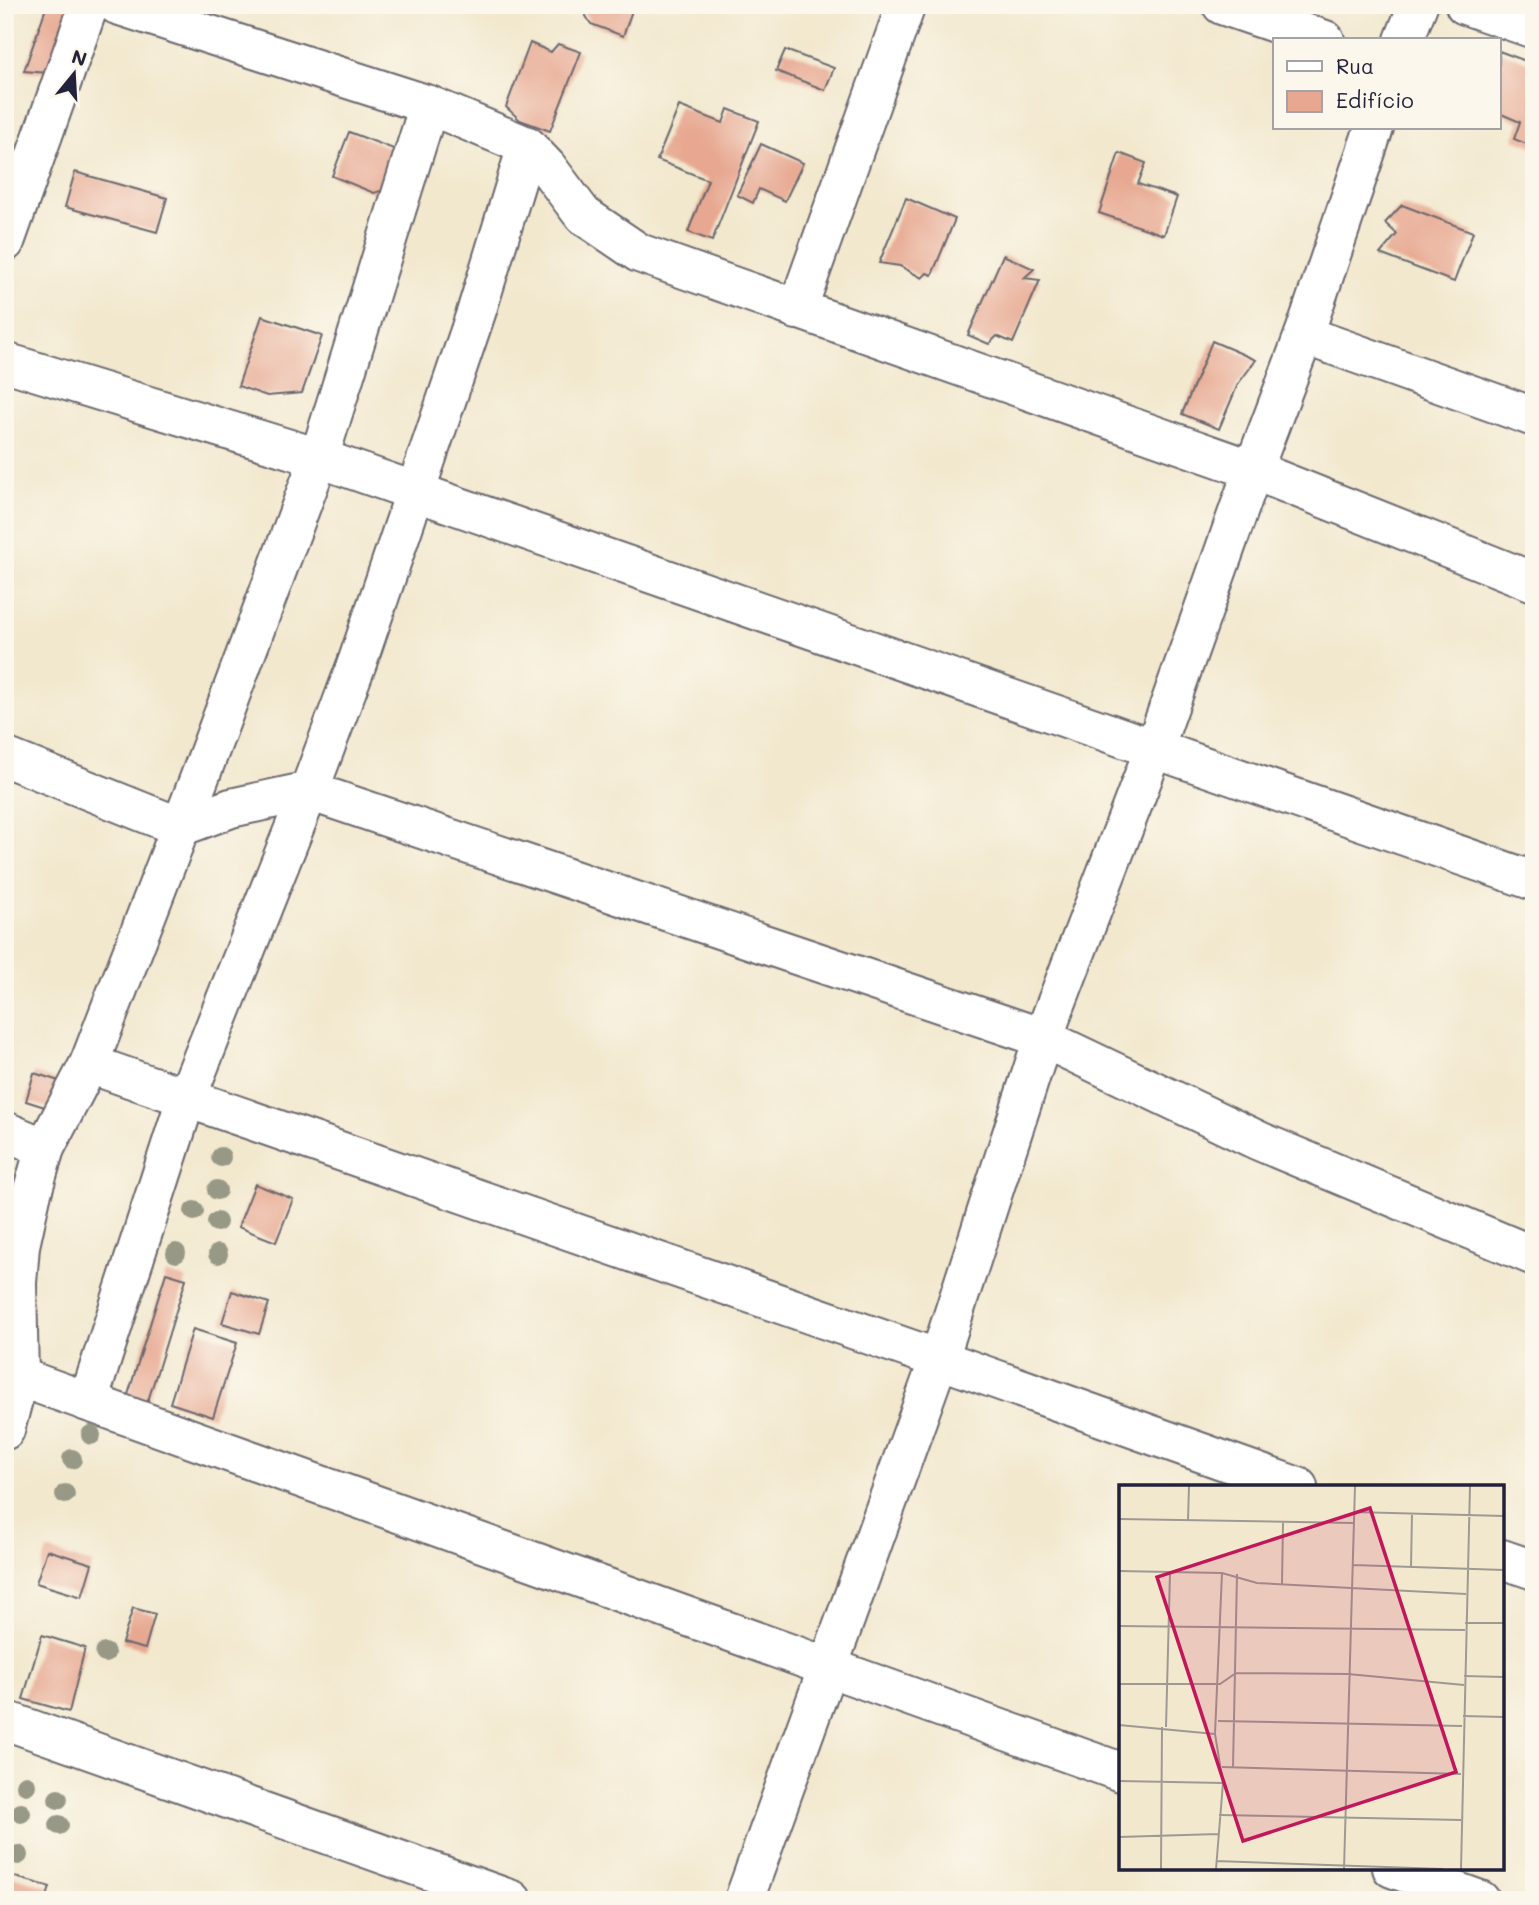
<svg xmlns="http://www.w3.org/2000/svg" width="1539" height="1905" font-family="Mali,sans-serif">
	<rect width="100%" height="100%" fill="#fbf7ec"/>
	<filter id="ink" filterUnits="userSpaceOnUse"><feTurbulence type="fractalNoise" baseFrequency=".0143" numOctaves="2"/><feDisplacementMap in="SourceGraphic" scale="14" xChannelSelector="R" yChannelSelector="G"/><feConvolveMatrix kernelMatrix="1 2 1 2 8 2 1 2 1" color-interpolation-filters="sRGB"/></filter>
	<filter id="wash" filterUnits="userSpaceOnUse"><feTurbulence type="fractalNoise" baseFrequency=".00686" numOctaves="4" result="noise"/><feDisplacementMap in="SourceGraphic" scale="28" xChannelSelector="R" yChannelSelector="G"/><feGaussianBlur stdDeviation="1.57" result="paint"/><feColorMatrix in="noise" values="0 0 0 0 0 0 0 0 0 0 0 0 0 0 0 0 0 1.4 0 .05"/><feComposite in="paint" operator="in"/></filter>
	<g filter="url(#wash)">
		<rect width="100%" height="100%" fill="#f2e8ce"/>
		<g id="blocks">
			<g fill="#e7a790">
				<polygon points="47,5 73,5 49,73 24,71"/>
				<polygon points="579,5 634,5 623,36 591,24"/>
				<polygon points="530,43 551,52 558,44 581,52 550,131 520,120 506,107"/>
				<polygon points="785,50 834,68 825,90 776,71"/>
				<polygon points="1499,51 1534,64 1534,147 1514,139 1520,122 1499,113"/>
				<polygon points="679,106 723,123 728,109 759,121 712,241 688,232 708,180 657,160"/>
				<polygon points="349,132 399,151 384,190 374,193 332,176"/>
				<polygon points="761,144 803,163 785,201 759,189 753,203 737,195"/>
				<polygon points="1119,153 1146,163 1138,184 1177,197 1164,235 1099,213"/>
				<polygon points="75,172 167,198 157,232 65,207"/>
				<polygon points="906,198 955,219 932,275 927,273 922,278 900,266 879,263"/>
				<polygon points="1402,205 1473,232 1454,282 1380,254 1397,234 1385,223"/>
				<polygon points="1003,255 1034,269 1024,278 1040,280 1013,343 997,336 989,344 968,335"/>
				<polygon points="262,316 322,336 302,393 267,396 238,386"/>
				<polygon points="1212,341 1256,360 1238,384 1219,429 1182,414"/>
				<polygon points="34,1073 62,1082 54,1110 26,1101"/>
				<polygon points="255,1184 293,1199 276,1242 238,1227"/>
				<polygon points="166,1273 186,1279 147,1404 127,1398"/>
				<polygon points="232,1291 269,1303 259,1334 222,1323"/>
				<polygon points="193,1329 237,1343 213,1417 170,1403"/>
				<polygon points="47,1550 92,1564 82,1597 36,1583"/>
				<polygon points="133,1608 155,1614 145,1649 122,1643"/>
				<polygon points="42,1635 85,1648 69,1712 23,1699"/>
				<polygon points="5,1874 50,1887 46,1900 5,1900"/>
			</g>
		</g>
	</g>
	<g filter="url(#ink)">
		<use href="#blocks" fill-opacity="0" stroke="#6b676e" stroke-width="2"/>
		<g fill="none" stroke-linecap="round" stroke-linejoin="round">
			<g stroke="#6b676e" stroke-width="42">
				<g id="minor">
					<polyline points="117,5 429,105 527,146 547,167 583,215 639,253 1253,470 1534,582"/>
					<polyline points="1222,5 1325,40"/>
					<polyline points="1465,5 1534,29"/>
					<polyline points="1404,40 1418,5"/>
					<polyline points="5,242 89,5"/>
					<polyline points="797,310 906,5"/>
					<polyline points="1304,335 1534,417"/>
					<polyline points="5,362 319,458 1534,881"/>
					<polyline points="5,757 180,827 231,808 309,791 1043,1038 1259,1141 1534,1256"/>
					<polyline points="89,1064 939,1359 1298,1487"/>
					<polyline points="5,1131 45,1148"/>
					<polyline points="19,1377 1121,1772"/>
					<polyline points="88,1402 186,1099 309,791 357,663 476,313 527,146"/>
					<polyline points="5,1430 19,1377 17,1283 20,1246 31,1196 45,1148 89,1064 198,782 319,458 429,105"/>
					<polyline points="1502,1559 1534,1570"/>
					<polyline points="5,1720 512,1900"/>
					<polyline points="1392,1868 1480,1900"/>
					<polyline points="744,1900 939,1359 1043,1038 1154,749 1253,470 1304,335 1374,128"/>
				</g>
			</g>
			<use href="#minor" stroke="#fff" stroke-width="38"/>
		</g>
		<g fill="#989886">
			<circle cx="221" cy="1157" r="10"/>
			<circle cx="217" cy="1190" r="10"/>
			<circle cx="194" cy="1211" r="10"/>
			<circle cx="217" cy="1222" r="10"/>
			<circle cx="176" cy="1253" r="10"/>
			<circle cx="218" cy="1254" r="10"/>
			<circle cx="91" cy="1435" r="10"/>
			<circle cx="72" cy="1459" r="10"/>
			<circle cx="65" cy="1494" r="10"/>
			<circle cx="105" cy="1653" r="10"/>
			<circle cx="26" cy="1785" r="10"/>
			<circle cx="58" cy="1799" r="10"/>
			<circle cx="21" cy="1813" r="10"/>
			<circle cx="59" cy="1825" r="10"/>
			<circle cx="18" cy="1855" r="10"/>
		</g>
	</g>
	<g transform="translate(1119 1485)">
		<rect width="385" height="385" fill="#f2e8ce"/>
		<path fill="none" stroke="#9f9993" stroke-width="2" d="M235 27 385 31M0 34 234 38M69 35 70 1M234 80 385 85M292 82 293 28M0 86 103 88 138 98 347 109M163 99 164 38M346 138H385M0 141 346 145M345 191 385 192M0 199H101L117 188 229 189 345 200M344 231 385 232M99 236 343 241M0 240 96 249M47 242 51 88M103 282 342 289M114 282 118 89M0 296 104 298M100 330 342 335M0 352 99 349M97 376 324 384M42 384 43 242M97 384 104 298 96 249 103 88M225 384 236 1M342 384 351 1"/>
		<path fill="#c2185b" fill-opacity="0.15" stroke="#c2185b" stroke-width="3.5" d="M251 23 337 287 124 356 38 92Z"/>
		<rect width="385" height="385" fill="none" stroke="#22223b" stroke-width="3.5"/>
	</g>
	<rect width="1539" height="1905" fill="none" stroke="#fbf7ec" stroke-width="28"/>
	<rect x="1273" y="38" width="228" height="91" fill="#fbf7ec" stroke="#a4a2a5" stroke-width="2"/>
	<rect x="1287" y="61" width="35" height="10" fill="#ffffff" stroke="#a4a2a5" stroke-width="2"/>
	<text x="1336" y="74" font-size="21" fill="#22223b">Rua</text>
	<rect x="1287" y="91" width="35" height="21" fill="#e7a790" stroke="#a4a2a5" stroke-width="2"/>
	<text x="1336" y="108" font-size="21" fill="#22223b">Edifício</text>
	<g transform="translate(74 74) rotate(18)" stroke="#fbf7ec" stroke-width="5" paint-order="stroke">
	<path d="M0-5L12 26L0 18L-12 26Z" fill="#22223b"/>
	<text y="-10" font-size="19" font-weight="bold" text-anchor="middle" fill="#22223b">N</text>
	</g>
</svg>
